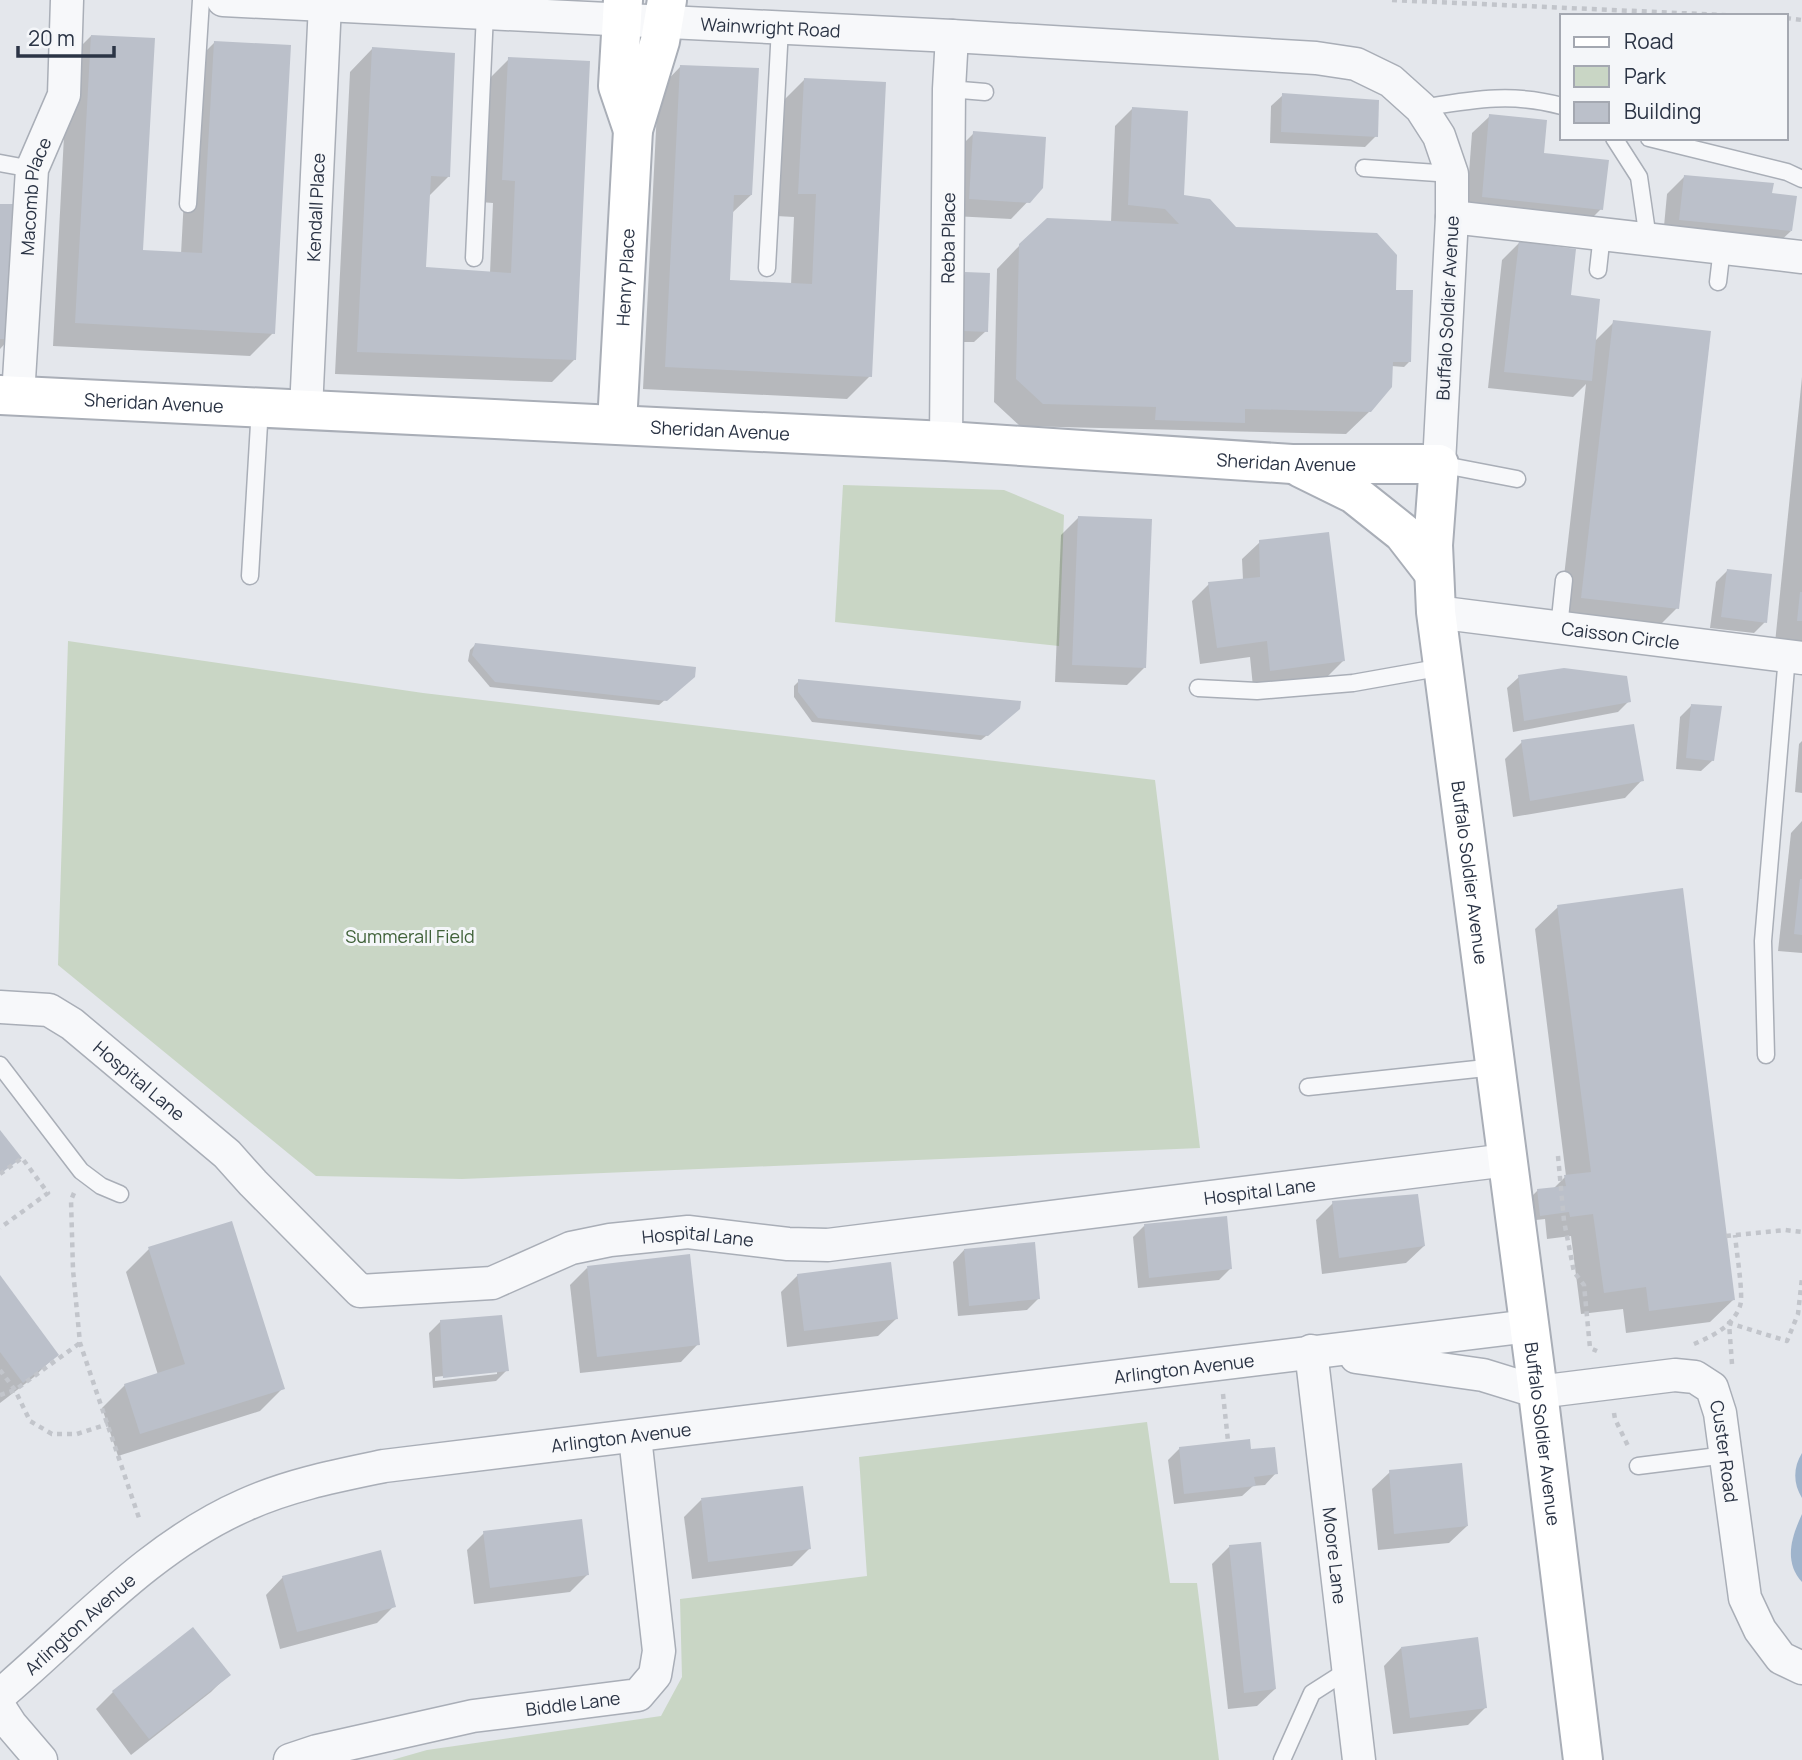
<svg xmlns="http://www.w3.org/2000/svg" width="1802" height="1760" font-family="Manrope,sans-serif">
	<rect width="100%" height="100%" fill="#e4e7ec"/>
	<g fill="#c9d6c5">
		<polygon points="843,485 1004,490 1064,515 1059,646 835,622"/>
		<polygon points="68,641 423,693 1155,780 1200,1148 462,1179 316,1176 58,965"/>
		<polygon points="1147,1422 1170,1583 1197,1583 1219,1760 392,1760 427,1750 661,1716 682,1677 680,1599 867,1576 859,1457"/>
	</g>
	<g fill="#9fb4cc">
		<path d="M1802 1453V1498C1793 1484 1793 1467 1802 1453Z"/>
		<path d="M1802 1514V1582C1783 1561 1792 1536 1802 1514Z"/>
	</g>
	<g fill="#0003" fill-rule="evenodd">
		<polygon points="91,36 142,251 181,254 191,66 214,43 273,333 250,356 53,346 68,59"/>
		<polygon points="372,49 449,176 428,197 424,269 490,273 493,203 480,202 486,82 509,59 575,359 552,382 335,374 350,72"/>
		<polygon points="680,67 751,195 732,213 729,282 791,285 794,217 776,216 781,103 804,80 870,376 847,399 643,389 658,90"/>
		<polygon points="1283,95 1376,136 1365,147 1270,143 1271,106"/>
		<polygon points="1132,109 1182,197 1234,228 1394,294 1409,362 1404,367 1391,366 1370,411 1346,434 1020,426 994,402 997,269 1020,245 1111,222 1115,126"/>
		<polygon points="1490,116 1542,155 1601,209 1584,226 1466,213 1472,133"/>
		<polygon points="974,133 1041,188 1011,219 953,216 957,150"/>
		<polygon points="1684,177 1791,231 1773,248 1663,237 1667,194"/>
		<polygon points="0,206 10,338 0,349"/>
		<polygon points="1519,243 1594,342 1614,322 1677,608 1654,631 1559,620 1586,384 1573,397 1488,388 1502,260"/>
		<polygon points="966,273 986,331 974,342 953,342 955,285"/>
		<polygon points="1802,377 1802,646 1775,643"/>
		<polygon points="1078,518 1144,668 1127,685 1055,682 1061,535"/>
		<polygon points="1260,542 1343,661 1326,678 1253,687 1250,657 1200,664 1192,601 1209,584 1243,580 1242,559"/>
		<polygon points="1727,571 1765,622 1754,633 1710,628 1716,582"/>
		<polygon points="475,645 693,676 659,705 490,687 468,661 470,650"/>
		<polygon points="1519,677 1629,701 1618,712 1513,732 1507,688"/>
		<polygon points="799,681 1013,714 981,740 812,722 794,697 794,686"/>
		<polygon points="1691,706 1713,760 1701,771 1676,769 1680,717"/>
		<polygon points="1802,741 1802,793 1795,792 1799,744"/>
		<polygon points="1522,742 1642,780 1625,798 1513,817 1505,759"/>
		<polygon points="1802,821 1802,953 1778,951 1791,833"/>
		<polygon points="1558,907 1733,1300 1710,1322 1626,1333 1623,1309 1581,1314 1571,1236 1547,1239 1545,1219 1536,1220 1532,1196 1538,1190 1553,1189 1566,1176 1535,929"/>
		<polygon points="1333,1203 1424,1246 1406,1263 1322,1274 1316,1220"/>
		<polygon points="1144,1226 1230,1269 1219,1280 1138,1288 1133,1237"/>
		<polygon points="149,1249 283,1388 260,1411 118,1456 102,1408 125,1385 158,1375 126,1272"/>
		<polygon points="964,1250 1038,1299 1027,1310 958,1316 953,1262"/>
		<polygon points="587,1268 698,1344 681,1362 580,1373 570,1285"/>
		<polygon points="798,1275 896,1319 878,1336 787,1347 781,1292"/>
		<polygon points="0,1278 56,1355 34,1377 0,1403"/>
		<path d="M441 1321 507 1370 496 1381 433 1388 429 1333ZM497 1370V1374L435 1381V1377Z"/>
		<polygon points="1180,1448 1249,1451 1276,1473 1265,1485 1253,1486 1242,1496 1174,1504 1168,1460"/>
		<polygon points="1390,1472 1467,1526 1449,1543 1378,1550 1372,1489"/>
		<polygon points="701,1500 809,1549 792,1566 692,1579 684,1517"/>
		<polygon points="484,1533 587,1575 570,1592 474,1604 467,1550"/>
		<polygon points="1230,1546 1275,1689 1257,1706 1228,1709 1212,1564"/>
		<polygon points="283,1577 394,1606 377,1623 280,1649 266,1595"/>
		<polygon points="1401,1648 1485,1708 1468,1725 1393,1734 1384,1666"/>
		<polygon points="228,1675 211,1692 131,1755 96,1709 113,1692"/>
	</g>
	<g fill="#bbc0ca">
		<polygon points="91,35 155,38 143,250 202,253 214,41 291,45 275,334 75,323"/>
		<polygon points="372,47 455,53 450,177 431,176 426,267 511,273 515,181 502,180 508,57 590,61 576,360 357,352"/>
		<polygon points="680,65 759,68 752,195 734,195 730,280 812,284 816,194 798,194 804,78 886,82 872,377 665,367"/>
		<polygon points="1282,93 1379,100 1378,137 1281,132"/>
		<polygon points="1132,107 1188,111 1184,195 1210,199 1236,227 1377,233 1397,255 1396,290 1413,290 1411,362 1393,362 1392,387 1371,412 1245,409 1245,423 1155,420 1156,407 1043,404 1016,379 1019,244 1047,218 1179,224 1165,209 1128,205"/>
		<polygon points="1489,114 1547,120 1544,153 1609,160 1603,210 1482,197"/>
		<polygon points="973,131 1046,137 1043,188 1030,203 969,199"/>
		<polygon points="1684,175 1774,183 1772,193 1797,196 1792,231 1679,220"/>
		<polygon points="0,204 17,204 12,339 0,339"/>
		<polygon points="1519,241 1576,249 1571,295 1600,299 1592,381 1504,372"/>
		<polygon points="965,272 990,273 988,332 963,331"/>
		<polygon points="1613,320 1711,331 1679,609 1581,598"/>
		<polygon points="1078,516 1152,519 1146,668 1072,665"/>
		<polygon points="1329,532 1345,661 1270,671 1267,641 1217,648 1208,582 1260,577 1259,540"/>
		<polygon points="1727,569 1772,574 1767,623 1721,617"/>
		<polygon points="1800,592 1802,592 1802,621 1797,621"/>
		<polygon points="475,643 696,667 695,677 667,701 495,682 472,655"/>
		<polygon points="1564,668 1627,676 1631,702 1524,721 1518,675"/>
		<polygon points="798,679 1021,701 1020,709 988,736 818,718 798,692"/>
		<polygon points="1691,704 1722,706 1714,761 1686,758"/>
		<polygon points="1634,724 1644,781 1530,801 1521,740"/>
		<polygon points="1800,879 1802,879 1802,935 1794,934"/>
		<polygon points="1683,888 1735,1300 1649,1311 1646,1287 1604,1293 1593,1214 1570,1217 1569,1212 1540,1216 1537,1189 1566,1186 1564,1175 1591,1172 1557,905"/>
		<polygon points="0,1130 22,1158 0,1174"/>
		<polygon points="1418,1194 1425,1246 1339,1258 1332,1201"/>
		<polygon points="1227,1216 1232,1269 1149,1278 1144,1224"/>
		<polygon points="232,1221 285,1389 140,1434 124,1384 185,1364 148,1247"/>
		<polygon points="1035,1242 1040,1299 969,1306 964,1249"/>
		<polygon points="690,1254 700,1345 597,1357 587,1266"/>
		<polygon points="891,1262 898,1319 804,1331 797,1274"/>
		<polygon points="0,1275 59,1355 23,1383 0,1352"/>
		<polygon points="502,1315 509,1371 443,1378 440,1320"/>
		<polygon points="1250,1439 1251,1449 1275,1447 1278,1474 1254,1477 1256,1486 1184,1494 1179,1447"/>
		<polygon points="1462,1463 1468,1526 1394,1534 1389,1470"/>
		<polygon points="803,1486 811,1549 708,1562 701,1498"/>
		<polygon points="582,1519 589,1575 490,1588 483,1531"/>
		<polygon points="1261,1542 1276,1689 1244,1693 1229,1545"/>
		<polygon points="381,1550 396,1607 297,1632 282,1576"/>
		<polygon points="193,1627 231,1675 149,1739 112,1691"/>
		<polygon points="1478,1637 1487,1708 1410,1718 1401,1647"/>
	</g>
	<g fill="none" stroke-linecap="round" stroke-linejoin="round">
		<g stroke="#a9aeb7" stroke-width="19">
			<g id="lane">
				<polyline points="949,89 985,92"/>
				<path d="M1421 108C1471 100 1512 92 1562 106"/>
				<polyline points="1614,138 1639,177 1648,239"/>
				<polyline points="1649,138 1787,172 1802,179"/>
				<polyline points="0,163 32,169"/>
				<polyline points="1364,168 1452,174"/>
				<polyline points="188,204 201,0"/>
				<polyline points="474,258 485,13"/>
				<polyline points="767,268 780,28"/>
				<polyline points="1598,270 1602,234"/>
				<polyline points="1718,282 1722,248"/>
				<polyline points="1439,464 1517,479"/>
				<polyline points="250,576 260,407"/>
				<polyline points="1559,628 1564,580"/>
				<polyline points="1198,688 1257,691 1353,683 1443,667"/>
				<polyline points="1766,1055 1763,941 1787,656"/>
				<polyline points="0,1065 81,1171 101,1186 120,1194"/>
				<polyline points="1308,1087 1495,1067"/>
				<polyline points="1638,1466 1726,1455"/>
				<polyline points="1282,1760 1312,1693 1348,1670"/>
			</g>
		</g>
		<g stroke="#a9aeb7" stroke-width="35">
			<g id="street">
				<path id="s1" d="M223 0 952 36 1316 58 1356 64 1391 81 1421 108 1439 136 1452 174V217L1439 464"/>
				<polyline points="1452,217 1802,257"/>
				<path id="s2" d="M18 396 32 169 64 95 67 0"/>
				<path id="s3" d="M306 410 325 4"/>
				<path id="s4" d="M946 441 949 89 952 36"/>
				<path id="s5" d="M1436 612 1802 658"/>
				<path id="s6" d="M0 1007 49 1010 72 1024 227 1154 253 1183 360 1291 492 1283 571 1248 610 1240 688 1232 788 1244 828 1245 1507 1160"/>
				<path id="s7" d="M1311 1351 1359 1760"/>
				<path id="s8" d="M1356 1357 1483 1375 1538 1392 1675 1375 1695 1377 1712 1388 1720 1413 1745 1598 1760 1630 1781 1658 1802 1668"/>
				<path id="s9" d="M0 1695C78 1629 149 1547 245 1505 289 1485 336 1476 384 1466L1529 1326"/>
				<polyline points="0,1708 11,1725 41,1760"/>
				<path id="s10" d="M290 1760 317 1751 473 1716 638 1695 655 1675 659 1651 635 1437"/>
			</g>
		</g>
		<g stroke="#a9aeb7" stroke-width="42">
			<g id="secondary">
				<polyline points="623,0 618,86 633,130"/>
				<path id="s11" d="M0 395 946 441 1292 464H1439L1433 545 1436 612 1538 1392 1583 1760"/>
				<path id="s12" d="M617 424 633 130 660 41 667 0"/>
				<polyline points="1301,468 1354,494 1403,533 1434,573"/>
			</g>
		</g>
		<g stroke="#c2c5cb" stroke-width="4.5" stroke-dasharray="5 5" stroke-linecap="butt">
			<polyline points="1392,0 1745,16"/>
			<polyline points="1786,18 1802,20"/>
			<polyline points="1558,1156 1564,1221 1574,1272 1584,1285 1590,1348 1597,1351"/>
			<polyline points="0,1174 22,1158 48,1193 0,1228"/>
			<polyline points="74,1193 71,1200 73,1270 80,1343 139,1518"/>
			<polyline points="1726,1236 1785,1230 1802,1232"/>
			<path d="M1694 1344C1713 1336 1733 1326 1740 1306 1744 1296 1736 1249 1735 1235"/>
			<polyline points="1732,1364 1729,1323 1787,1341 1798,1314 1802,1278"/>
			<polyline points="0,1370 15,1390 30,1421 52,1434 77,1434 108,1424"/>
			<polyline points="1223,1394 1228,1441"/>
			<polyline points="0,1395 15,1390 80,1343"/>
			<polyline points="1614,1413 1615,1419 1628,1446"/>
		</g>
		<use href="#lane" stroke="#f7f8fa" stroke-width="16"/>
		<use href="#street" stroke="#f7f8fa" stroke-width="32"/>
		<use href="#secondary" stroke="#fff" stroke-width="38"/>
	</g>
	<g text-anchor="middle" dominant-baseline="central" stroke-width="6" stroke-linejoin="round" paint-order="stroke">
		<g font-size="18" fill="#2b3445" stroke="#f4f6f9">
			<text stroke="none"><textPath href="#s1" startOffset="548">Wainwright Road</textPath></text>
			<text stroke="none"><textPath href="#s2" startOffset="201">Macomb Place</textPath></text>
			<text stroke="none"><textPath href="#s3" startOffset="203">Kendall Place</textPath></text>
			<text stroke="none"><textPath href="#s4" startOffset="203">Reba Place</textPath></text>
			<text stroke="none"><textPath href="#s12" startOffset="147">Henry Place</textPath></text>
			<text transform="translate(1447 308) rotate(-87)">Buffalo Soldier Avenue</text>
			<text stroke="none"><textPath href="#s11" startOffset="154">Sheridan Avenue</textPath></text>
			<text stroke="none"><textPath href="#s11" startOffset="721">Sheridan Avenue</textPath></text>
			<text stroke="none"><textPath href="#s11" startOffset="1288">Sheridan Avenue</textPath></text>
			<text stroke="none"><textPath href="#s5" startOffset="186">Caisson Circle</textPath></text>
			<text stroke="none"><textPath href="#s11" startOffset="1852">Buffalo Soldier Avenue</textPath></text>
			<text stroke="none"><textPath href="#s6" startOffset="164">Hospital Lane</textPath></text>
			<text stroke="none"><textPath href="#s6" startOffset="1382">Hospital Lane</textPath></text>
			<text stroke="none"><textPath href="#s6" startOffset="816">Hospital Lane</textPath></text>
			<text stroke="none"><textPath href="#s9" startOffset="1262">Arlington Avenue</textPath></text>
			<text stroke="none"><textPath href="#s11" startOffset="2418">Buffalo Soldier Avenue</textPath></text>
			<text stroke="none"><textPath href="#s9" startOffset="695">Arlington Avenue</textPath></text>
			<text stroke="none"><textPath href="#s8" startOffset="429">Custer Road</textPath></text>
			<text stroke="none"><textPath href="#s7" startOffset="206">Moore Lane</textPath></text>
			<text stroke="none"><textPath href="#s9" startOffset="107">Arlington Avenue</textPath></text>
			<text stroke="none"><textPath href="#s10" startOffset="289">Biddle Lane</textPath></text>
		</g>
		<g font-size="18" fill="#3f6138" stroke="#f4f6f9">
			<text x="410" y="936">Summerall Field</text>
		</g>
	</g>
	<rect x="1560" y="14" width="228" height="126" fill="#f4f6f9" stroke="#a4a8b1" stroke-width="2"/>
	<rect x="1574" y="37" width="35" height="10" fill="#ffffff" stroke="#a4a8b1" stroke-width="2"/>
	<text x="1624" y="49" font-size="21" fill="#2b3445">Road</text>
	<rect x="1574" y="66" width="35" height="21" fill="#c9d6c5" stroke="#a4a8b1" stroke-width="2"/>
	<text x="1624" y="84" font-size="21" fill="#2b3445">Park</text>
	<rect x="1574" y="102" width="35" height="21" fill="#bbc0ca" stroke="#a4a8b1" stroke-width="2"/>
	<text x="1624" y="119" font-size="21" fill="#2b3445">Building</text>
	<path d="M18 46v10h96v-10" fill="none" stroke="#2b3445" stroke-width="3.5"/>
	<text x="28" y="46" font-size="21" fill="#2b3445" stroke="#f4f6f9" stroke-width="5" paint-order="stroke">20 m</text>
</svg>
